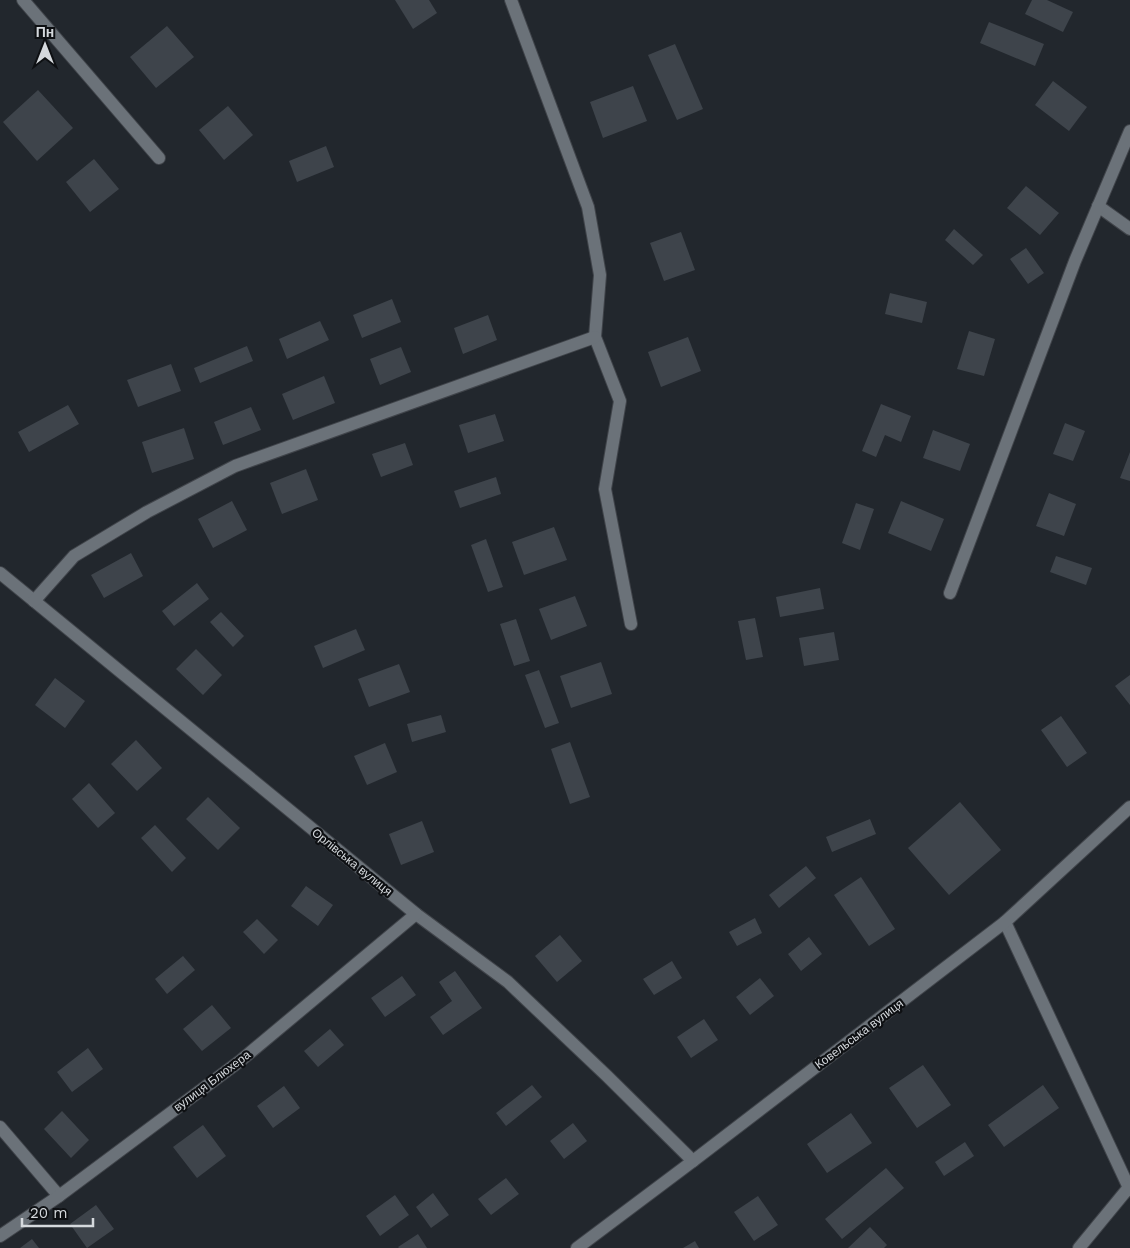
<svg xmlns="http://www.w3.org/2000/svg" width="1130" height="1248" font-family="'Work Sans',sans-serif">
	<rect width="100%" height="100%" fill="#22272d"/>
	<g fill="#3e444b">
		<polygon points="395,0 429,0 437,13 413,29"/>
		<polygon points="1032,0 1047,0 1073,12 1063,32 1025,14"/>
		<polygon points="989,22 1044,44 1035,66 980,43"/>
		<polygon points="167,26 194,57 156,88 130,57"/>
		<polygon points="675,44 703,109 677,120 648,55"/>
		<polygon points="1053,81 1087,107 1069,131 1035,105"/>
		<polygon points="633,86 647,121 603,138 590,102"/>
		<polygon points="38,90 73,128 37,161 3,122"/>
		<polygon points="228,106 253,135 224,160 199,130"/>
		<polygon points="326,146 334,167 297,182 289,161"/>
		<polygon points="94,159 119,189 90,212 66,182"/>
		<polygon points="1026,186 1059,213 1040,235 1007,208"/>
		<polygon points="954,229 983,255 973,265 945,240"/>
		<polygon points="681,232 695,270 664,281 650,243"/>
		<polygon points="1026,248 1044,273 1028,284 1010,259"/>
		<polygon points="890,293 927,302 922,323 885,314"/>
		<polygon points="392,299 401,322 362,338 353,315"/>
		<polygon points="488,315 497,340 463,354 454,328"/>
		<polygon points="320,321 329,340 287,359 279,339"/>
		<polygon points="969,331 995,339 984,376 957,369"/>
		<polygon points="688,337 701,371 661,387 648,352"/>
		<polygon points="247,346 253,361 200,383 194,368"/>
		<polygon points="401,347 411,372 380,385 370,359"/>
		<polygon points="171,364 181,391 138,407 127,380"/>
		<polygon points="324,376 335,403 293,420 282,394"/>
		<polygon points="881,404 911,416 901,442 885,435 876,457 862,451"/>
		<polygon points="68,405 79,424 29,452 18,432"/>
		<polygon points="251,407 261,430 223,445 214,422"/>
		<polygon points="495,414 504,441 468,453 459,425"/>
		<polygon points="1065,423 1085,431 1073,461 1053,454"/>
		<polygon points="184,428 194,459 152,473 142,442"/>
		<polygon points="933,430 970,444 960,471 923,458"/>
		<polygon points="405,443 413,465 381,477 372,454"/>
		<polygon points="1130,452 1130,481 1120,478"/>
		<polygon points="306,469 318,500 282,514 270,483"/>
		<polygon points="496,477 501,494 460,508 454,491"/>
		<polygon points="1049,493 1076,504 1064,536 1036,526"/>
		<polygon points="232,501 247,530 213,548 198,519"/>
		<polygon points="901,501 944,519 931,551 888,533"/>
		<polygon points="856,503 874,509 860,550 842,543"/>
		<polygon points="554,527 567,560 524,575 512,542"/>
		<polygon points="486,539 503,587 488,592 471,545"/>
		<polygon points="131,553 143,576 104,598 91,575"/>
		<polygon points="1056,556 1092,568 1086,585 1050,572"/>
		<polygon points="197,583 209,599 174,626 162,611"/>
		<polygon points="820,588 824,609 780,617 776,597"/>
		<polygon points="575,596 587,626 551,640 539,609"/>
		<polygon points="221,612 244,636 233,647 210,622"/>
		<polygon points="755,618 763,657 746,660 738,621"/>
		<polygon points="516,619 530,661 514,666 500,624"/>
		<polygon points="356,629 365,650 323,668 314,646"/>
		<polygon points="834,632 839,660 804,666 799,638"/>
		<polygon points="196,649 222,675 203,695 176,669"/>
		<polygon points="601,662 612,694 571,708 560,676"/>
		<polygon points="399,664 410,692 369,707 358,679"/>
		<polygon points="539,670 559,723 545,728 525,675"/>
		<polygon points="1130,675 1130,705 1115,686"/>
		<polygon points="55,678 85,701 65,728 35,705"/>
		<polygon points="441,715 446,732 412,742 407,724"/>
		<polygon points="1061,716 1087,753 1067,767 1041,730"/>
		<polygon points="136,740 162,768 137,791 111,764"/>
		<polygon points="570,742 590,797 570,804 551,749"/>
		<polygon points="385,743 397,772 367,785 354,756"/>
		<polygon points="89,783 115,813 98,828 72,799"/>
		<polygon points="208,797 240,828 218,850 186,819"/>
		<polygon points="960,802 1001,850 949,895 908,848"/>
		<polygon points="870,819 876,834 832,852 826,837"/>
		<polygon points="422,821 434,852 401,865 389,834"/>
		<polygon points="155,825 186,858 172,872 141,838"/>
		<polygon points="806,866 816,878 779,908 769,895"/>
		<polygon points="861,877 895,929 869,946 834,895"/>
		<polygon points="306,886 333,905 318,926 291,906"/>
		<polygon points="755,918 762,933 737,946 729,932"/>
		<polygon points="257,919 278,940 264,954 243,932"/>
		<polygon points="560,935 582,961 557,982 535,956"/>
		<polygon points="809,937 822,954 801,971 788,954"/>
		<polygon points="183,956 195,970 167,994 155,979"/>
		<polygon points="672,961 682,978 654,995 643,979"/>
		<polygon points="455,971 482,1008 443,1035 430,1017 452,1001 439,982"/>
		<polygon points="402,976 416,995 385,1017 371,998"/>
		<polygon points="760,978 774,996 750,1015 736,997"/>
		<polygon points="212,1005 231,1028 202,1051 183,1029"/>
		<polygon points="704,1019 718,1040 691,1058 677,1037"/>
		<polygon points="330,1029 344,1045 318,1067 304,1051"/>
		<polygon points="88,1048 103,1069 72,1092 57,1072"/>
		<polygon points="923,1065 951,1105 917,1128 889,1088"/>
		<polygon points="532,1085 542,1097 506,1126 496,1113"/>
		<polygon points="1043,1085 1059,1108 1004,1147 988,1125"/>
		<polygon points="284,1086 300,1108 273,1128 257,1106"/>
		<polygon points="62,1111 89,1140 71,1158 44,1129"/>
		<polygon points="851,1113 872,1143 827,1173 807,1144"/>
		<polygon points="573,1123 587,1141 564,1159 550,1141"/>
		<polygon points="203,1125 226,1156 197,1178 173,1147"/>
		<polygon points="965,1142 974,1156 944,1176 935,1162"/>
		<polygon points="886,1168 904,1188 842,1239 825,1219"/>
		<polygon points="506,1178 519,1194 491,1215 478,1199"/>
		<polygon points="433,1193 449,1215 431,1228 416,1207"/>
		<polygon points="395,1195 409,1215 380,1236 366,1216"/>
		<polygon points="758,1196 778,1225 754,1241 734,1212"/>
		<polygon points="96,1205 114,1229 87,1248 70,1224"/>
		<polygon points="870,1227 887,1245 884,1248 848,1248"/>
		<polygon points="418,1234 427,1248 399,1248 398,1247"/>
		<polygon points="32,1239 39,1248 20,1248"/>
		<polygon points="695,1241 699,1248 683,1248"/>
	</g>
	<g fill="none" stroke-linecap="round" stroke-linejoin="round">
		<g stroke="#40444a" stroke-width="14">
			<g id="minor">
				<polyline points="23,0 159,158"/>
				<polyline points="511,0 588,207 600,275 595,337 620,401 605,489 631,624"/>
				<polyline points="1098,206 1130,229"/>
				<polyline points="0,573 416,914 508,982 607,1076 693,1161"/>
				<polyline points="950,593 1075,261 1130,131"/>
				<polyline points="34,601 74,556 147,512 235,466 595,337"/>
				<polyline points="1005,922 1130,1190"/>
				<polyline points="0,1127 59,1196"/>
				<polyline points="0,1236 59,1196 240,1061 416,914"/>
				<polyline points="577,1248 693,1161 1005,922 1130,807"/>
				<polyline points="1079,1248 1130,1186"/>
			</g>
		</g>
		<use href="#minor" stroke="#6b7279" stroke-width="12"/>
	</g>
	<g text-anchor="middle" dominant-baseline="central" stroke-width="4.5" stroke-linejoin="round" paint-order="stroke">
		<g font-size="12" fill="#d5d9dd" stroke="#0e1013">
			<text transform="translate(352 862) rotate(39)">Орлівська вулиця</text>
			<text transform="translate(859 1034) rotate(-37)">Ковельська вулиця</text>
			<text transform="translate(212 1081) rotate(-37)">вулиця Блюхера</text>
		</g>
	</g>
	<g transform="translate(45 45)" stroke="#0e1013" stroke-width="4" paint-order="stroke">
	<path d="M0-4L9 19L0 12L-9 19Z" fill="#d5d9dd"/>
	<text y="-8" font-size="14" font-weight="bold" text-anchor="middle" fill="#d5d9dd">Пн</text>
	</g>
	<path d="M22 1218v8h71v-8" fill="none" stroke="#d5d9dd" stroke-width="2.5"/>
	<text x="30" y="1218" font-size="15" fill="#d5d9dd" stroke="#0e1013" stroke-width="4" paint-order="stroke">20 m</text>
</svg>
